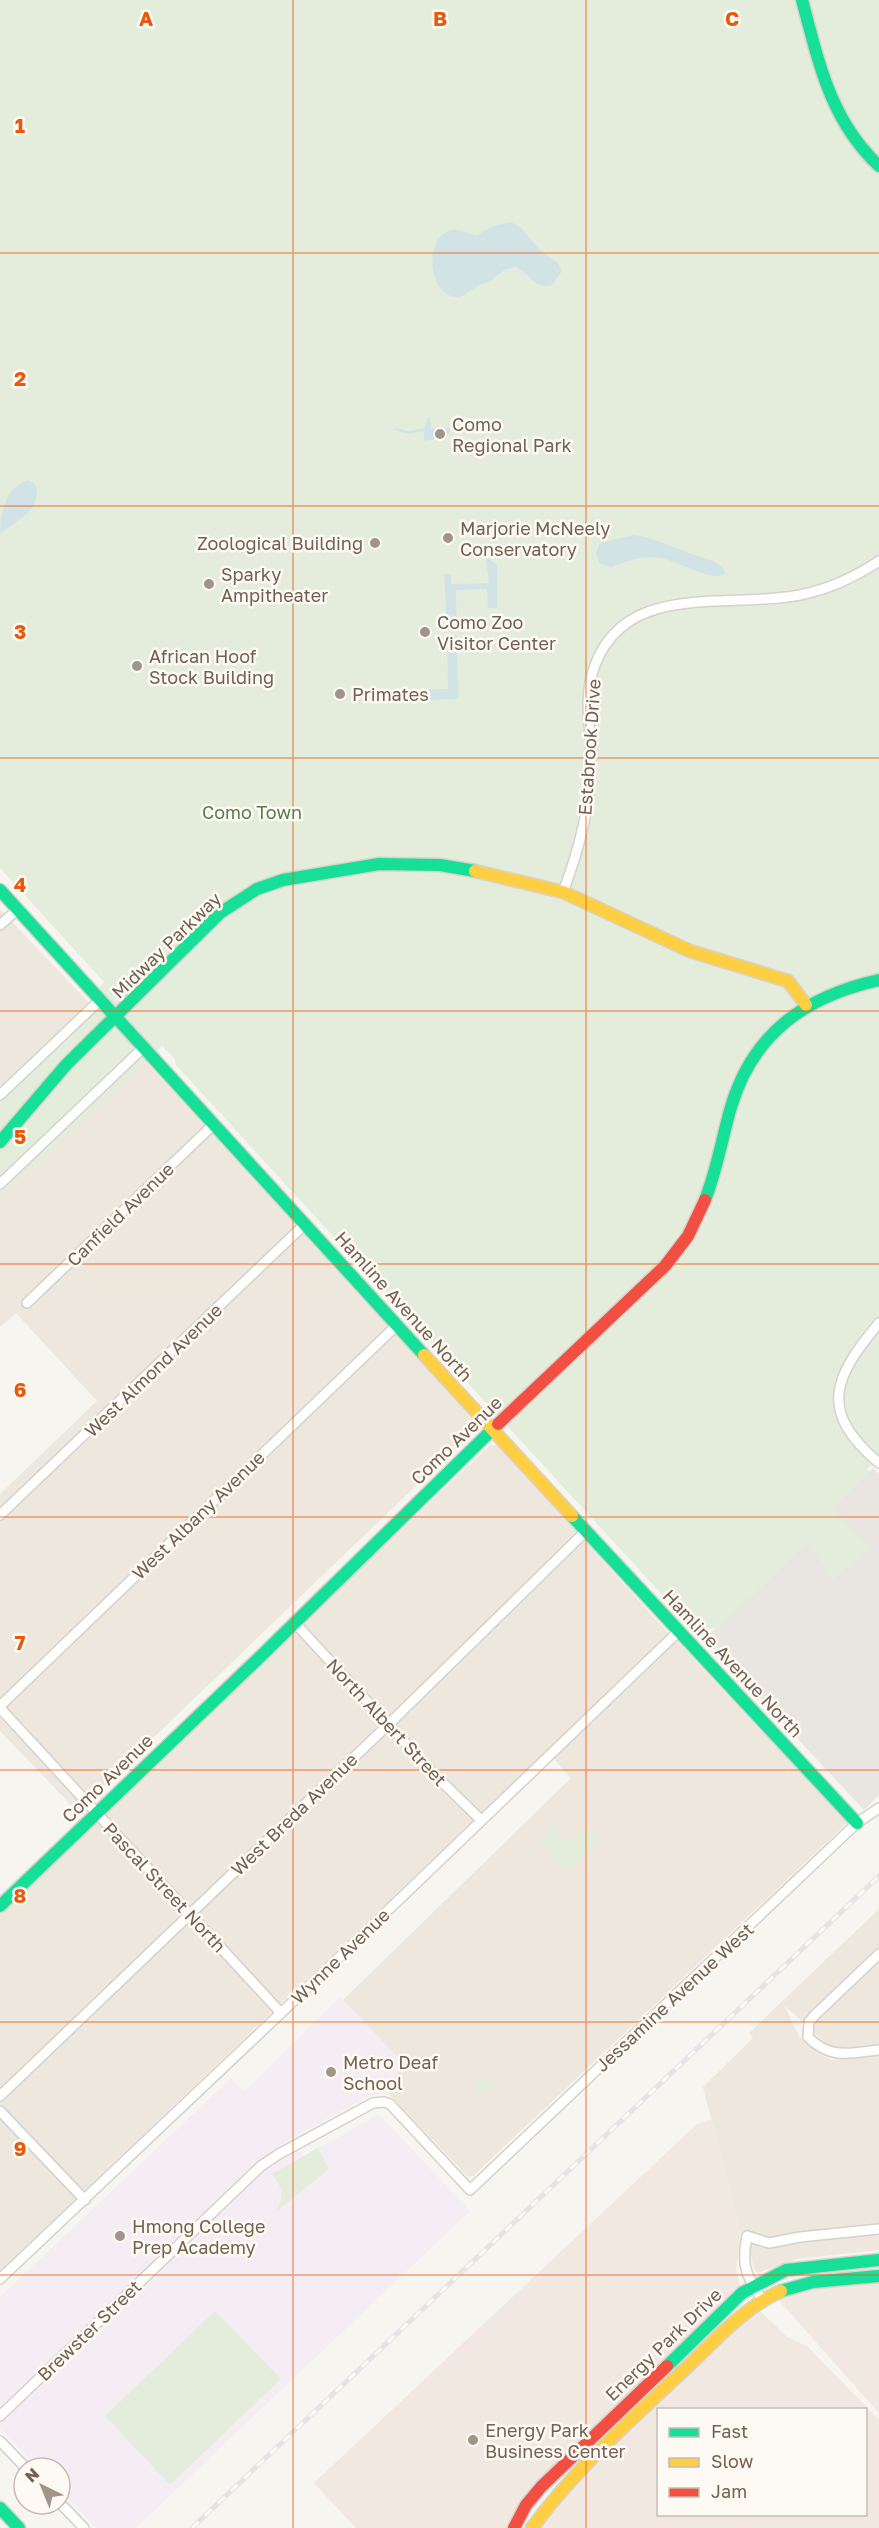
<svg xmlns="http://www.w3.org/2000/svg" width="879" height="2528" font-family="'Golos Text',sans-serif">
	<rect width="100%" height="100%" fill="#f6f5f0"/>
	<g fill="#ede7dd">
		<polygon points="0,909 89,1003 0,1086"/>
		<polygon points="143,1059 475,1422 476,1428 77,1811 0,1731 0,1494 97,1401 16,1313 0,1327 0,1199 132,1073"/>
		<polygon points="490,1445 498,1446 669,1634 0,2271 0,1912"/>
		<polygon points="677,1641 847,1823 473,2176 468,2177 388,2093 392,2079 404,2064 343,2000 571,1778 554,1759"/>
		<polygon points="879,1909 879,2045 840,2049 830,2047 784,2005 799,2036 817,2053 832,2060 879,2055 879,2250 797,2259 758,2273 754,2270 751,2254 741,2234 703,2087 753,2038 749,2033"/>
	</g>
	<g fill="#f1e8e1" fill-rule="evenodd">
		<polygon points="711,2119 741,2234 736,2268 740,2288 540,2480 526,2496 508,2528 356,2528 314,2483 696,2125"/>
		<polygon points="879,2281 879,2413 776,2297 804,2288"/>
		<path d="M758 2309 787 2337 808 2347 879 2420V2528H538L556 2503 750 2314ZM658 2410H866V2514H658Z"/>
	</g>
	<polygon fill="#e9e5e0" points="873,1468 879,1474 879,1795 864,1810 703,1637 717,1628 808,1542 869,1548 831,1509"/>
	<polygon fill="#f4eef4" points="340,1997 404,2064 392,2079 388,2093 371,2095 288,2140 304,2156 379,2114 470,2211 136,2528 96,2528 60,2490 60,2468 39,2468 0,2428 0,2297 231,2078 244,2092"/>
	<g fill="#e4eddc">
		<polygon points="0,0 879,0 879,1457 867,1469 870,1472 832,1509 870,1548 833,1580 808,1543 717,1628 709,1629 701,1637 176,1065 175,1059 162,1046 0,1199 0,1086 89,1003 104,982 0,868"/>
		<polygon points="586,1826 600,1842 568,1872 539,1841 554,1827 568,1842"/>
		<polygon points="484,2073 494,2084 482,2095 472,2083"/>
		<path d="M318 2148 329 2169 276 2212C285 2198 282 2186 272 2174Z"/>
		<polygon points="215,2311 281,2379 170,2485 105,2416"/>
	</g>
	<g fill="#d2e3e6">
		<path d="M511 222 521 228 544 254 557 262 562 271 552 285C535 290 529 273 516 267L504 270 489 282 479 285 461 297C429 301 421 239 451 230 460 228 469 235 478 235L492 226Z"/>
		<polygon points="427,418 430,418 431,429 449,428 450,431 447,437 424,441 424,431 408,434 394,430 397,428 409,431 425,428"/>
		<path d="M28 480 36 485C41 512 17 520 0 533 0 512 6 487 28 480Z"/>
		<path d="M634 535C655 538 670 546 689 553 700 557 714 559 723 568L725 574C711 582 678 561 661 558 642 555 628 561 611 567L599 563 596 553 600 543Z"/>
		<polygon points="485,552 487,557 497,565 497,608 488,608 487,589 456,590 457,627 447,628 444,574 451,574 451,584 489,583"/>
		<polygon points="457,635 458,699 405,701 405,690 448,689 447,636"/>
	</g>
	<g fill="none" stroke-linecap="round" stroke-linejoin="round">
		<g stroke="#d5d1cc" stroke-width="12">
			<g id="street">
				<path d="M563 892C579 850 591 805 591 760 591 732 584 700 592 674 620 578 727 610 800 595 829 589 855 577 879 561"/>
				<polyline points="0,925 18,909"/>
				<polyline points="0,1095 100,1000"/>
				<polyline points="0,1184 144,1047"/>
				<polyline points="27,1303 214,1124"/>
				<path d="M879 1323C833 1378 818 1411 879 1463"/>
				<polyline points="0,1515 305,1224"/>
				<polyline points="295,1623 434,1774 481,1820"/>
				<polyline points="0,1706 397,1325"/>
				<polyline points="0,1708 281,2013"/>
				<path d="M879 1954 815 2015 809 2022 808 2037C830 2060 851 2053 879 2050"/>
				<polyline points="0,2096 393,1720 586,1531"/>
				<polyline points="0,2111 85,2200"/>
				<polyline points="0,2279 281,2013 679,1631"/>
				<path d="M762 2299C746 2276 741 2265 747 2236L769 2243 800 2237 879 2229"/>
				<polyline points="0,2416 261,2166 279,2154 373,2103 384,2102 390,2104 470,2190 857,1823 879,1808"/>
				<polyline points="0,2441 26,2468"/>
				<polyline points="60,2503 84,2528"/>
			</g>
		</g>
		<g stroke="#d6d2cc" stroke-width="15">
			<g id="fast">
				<path d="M802 0C819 63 830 120 879 166"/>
				<polyline points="0,890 424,1355"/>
				<polyline points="0,1142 66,1065 220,913 257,889 283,880 379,864 440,865 475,871"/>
				<path d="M705 1200C717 1170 722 1138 731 1107 753 1033 806 996 879 980"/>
				<polyline points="572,1516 857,1823"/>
				<polyline points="0,1906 262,1655 498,1424"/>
				<polyline points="781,2291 813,2282 879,2276"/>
				<polyline points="667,2366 742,2293 786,2270 879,2260"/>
				<polyline points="0,2508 19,2528"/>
			</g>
		</g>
		<g stroke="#d6d2cc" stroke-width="15">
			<g id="slow">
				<polyline points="475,871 563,892 690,951 788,981 806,1005"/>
				<polyline points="424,1355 572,1516"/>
				<path d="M532 2528C575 2469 632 2419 685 2369 715 2341 743 2308 781 2291"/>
			</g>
		</g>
		<g stroke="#d6d2cc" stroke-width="15">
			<g id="jam">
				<polyline points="498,1424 665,1266 688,1236 705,1200"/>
				<polyline points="514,2528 526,2505 541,2487 667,2366"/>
			</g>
		</g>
		<use href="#street" stroke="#fefefd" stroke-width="9"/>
		<use href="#fast" stroke="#16e098" stroke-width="12"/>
		<use href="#slow" stroke="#ffcf43" stroke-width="12"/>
		<use href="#jam" stroke="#f24e42" stroke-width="12"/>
		<g stroke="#e5e3e6" stroke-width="5">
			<polyline id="rail" points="192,2528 879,1876"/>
		</g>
		<use href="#rail" stroke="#fdfaf3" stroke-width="3" stroke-dasharray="9" stroke-linecap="butt"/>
	</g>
	<path fill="none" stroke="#e8590c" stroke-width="1.5" stroke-opacity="0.55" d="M293 0V2528M586 0V2528M0 253H879M0 506H879M0 758H879M0 1011H879M0 1264H879M0 1517H879M0 1770H879M0 2022H879M0 2275H879"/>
	<g fill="#a19489" stroke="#fdfaf3" stroke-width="2">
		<circle cx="440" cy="434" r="6"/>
		<circle cx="448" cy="538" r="6"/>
		<circle cx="375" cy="543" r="6"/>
		<circle cx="209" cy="584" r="6"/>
		<circle cx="425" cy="632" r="6"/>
		<circle cx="137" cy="666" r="6"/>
		<circle cx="340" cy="694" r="6"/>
		<circle cx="331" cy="2072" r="6"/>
		<circle cx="120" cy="2236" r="6"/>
		<circle cx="473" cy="2440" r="6"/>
	</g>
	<g text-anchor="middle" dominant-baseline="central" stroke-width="5" stroke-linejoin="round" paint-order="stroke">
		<g font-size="18" fill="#736052" stroke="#fdfaf3" text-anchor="start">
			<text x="452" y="424">Como<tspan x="452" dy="21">Regional Park</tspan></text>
			<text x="460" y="528">Marjorie McNeely<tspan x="460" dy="21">Conservatory</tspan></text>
			<text x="363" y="543" text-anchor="end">Zoological Building</text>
			<text x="221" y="574">Sparky<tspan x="221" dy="21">Ampitheater</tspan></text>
			<text x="437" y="622">Como Zoo<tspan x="437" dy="21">Visitor Center</tspan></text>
			<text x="149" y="656">African Hoof<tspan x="149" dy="21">Stock Building</tspan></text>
			<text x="352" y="694">Primates</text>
			<text x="343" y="2062">Metro Deaf<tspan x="343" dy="21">School</tspan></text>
			<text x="132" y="2226">Hmong College<tspan x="132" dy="21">Prep Academy</tspan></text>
			<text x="485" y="2430">Energy Park<tspan x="485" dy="21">Business Center</tspan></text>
		</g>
		<g font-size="18" fill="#736052" stroke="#fdfaf3">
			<text transform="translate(589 747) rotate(-86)">Estabrook Drive</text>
			<text transform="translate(166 945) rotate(-44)">Midway Parkway</text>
			<text transform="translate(120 1214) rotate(-44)">Canfield Avenue</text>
			<text transform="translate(404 1306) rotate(48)">Hamline Avenue North</text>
			<text transform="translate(153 1370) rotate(-44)">West Almond Avenue</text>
			<text transform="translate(456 1440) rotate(-44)">Como Avenue</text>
			<text transform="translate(198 1515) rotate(-44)">West Albany Avenue</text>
			<text transform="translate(733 1663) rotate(47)">Hamline Avenue North</text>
			<text transform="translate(387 1722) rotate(47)">North Albert Street</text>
			<text transform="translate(107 1778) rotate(-44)">Como Avenue</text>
			<text transform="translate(294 1814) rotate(-44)">West Breda Avenue</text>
			<text transform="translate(165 1887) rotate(47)">Pascal Street North</text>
			<text transform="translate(340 1956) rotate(-44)">Wynne Avenue</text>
			<text transform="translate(674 1997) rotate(-43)">Jessamine Avenue West</text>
			<text transform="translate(89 2330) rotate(-44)">Brewster Street</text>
			<text transform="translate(663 2344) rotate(-44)">Energy Park Drive</text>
		</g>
		<g font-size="18" fill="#587d4e" stroke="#fdfaf3">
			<text x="252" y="812">Como Town</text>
		</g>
	</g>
	<g font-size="20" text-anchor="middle" font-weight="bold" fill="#e8590c" stroke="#fdfaf3" stroke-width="5" stroke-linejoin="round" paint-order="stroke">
		<text x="146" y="26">A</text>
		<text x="440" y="26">B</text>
		<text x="732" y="26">C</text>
		<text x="20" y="133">1</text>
		<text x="20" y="386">2</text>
		<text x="20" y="639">3</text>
		<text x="20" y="892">4</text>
		<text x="20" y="1144">5</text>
		<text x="20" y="1397">6</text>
		<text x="20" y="1650">7</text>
		<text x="20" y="1903">8</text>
		<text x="20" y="2156">9</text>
	</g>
	<rect x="657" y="2408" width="210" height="108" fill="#fdfaf3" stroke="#c6bcb3" stroke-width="1.5"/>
	<rect x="669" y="2428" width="30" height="9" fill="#16e098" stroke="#c6bcb3" stroke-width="1.5"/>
	<text x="711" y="2438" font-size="18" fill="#736052">Fast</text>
	<rect x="669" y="2458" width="30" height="9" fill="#ffcf43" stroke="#c6bcb3" stroke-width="1.5"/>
	<text x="711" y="2468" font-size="18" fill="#736052">Slow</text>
	<rect x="669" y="2488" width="30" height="9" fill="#f24e42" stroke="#c6bcb3" stroke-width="1.5"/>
	<text x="711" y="2498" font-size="18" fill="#736052">Jam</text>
	<g transform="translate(42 2486) rotate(317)"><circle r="28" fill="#fdfaf3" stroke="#c6bcb3" stroke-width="1.5"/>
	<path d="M0-4.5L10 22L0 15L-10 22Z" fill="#a19489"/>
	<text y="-9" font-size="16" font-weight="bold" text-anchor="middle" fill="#736052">N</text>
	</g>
</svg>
